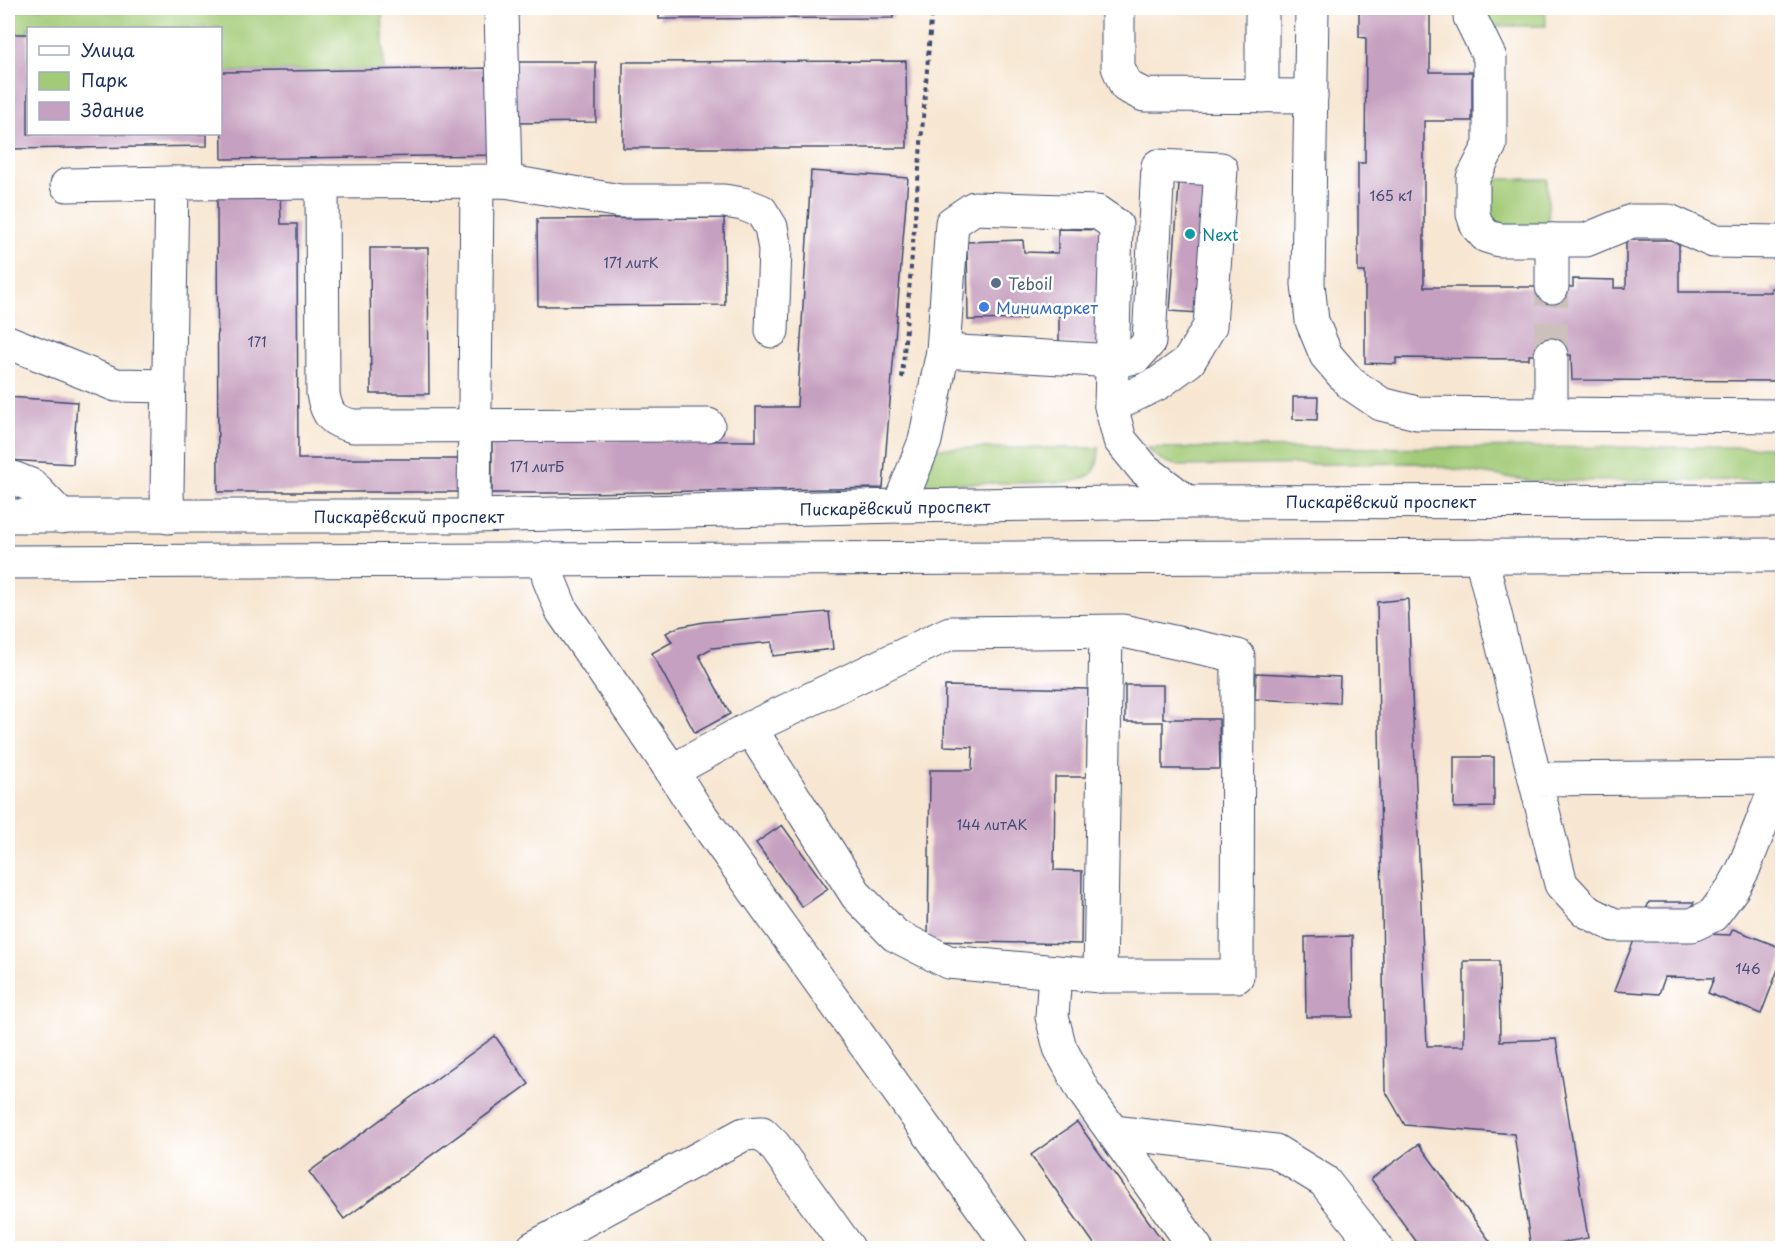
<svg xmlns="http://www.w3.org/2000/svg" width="1790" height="1256" font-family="'Playpen Sans',sans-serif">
	<rect width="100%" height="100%" fill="#fff"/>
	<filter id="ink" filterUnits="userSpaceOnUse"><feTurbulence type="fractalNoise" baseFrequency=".0167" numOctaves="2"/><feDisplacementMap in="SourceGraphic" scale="12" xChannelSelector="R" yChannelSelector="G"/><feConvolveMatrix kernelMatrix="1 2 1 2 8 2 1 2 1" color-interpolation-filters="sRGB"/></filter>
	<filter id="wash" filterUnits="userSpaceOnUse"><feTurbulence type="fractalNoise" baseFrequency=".008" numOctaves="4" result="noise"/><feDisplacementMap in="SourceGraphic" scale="24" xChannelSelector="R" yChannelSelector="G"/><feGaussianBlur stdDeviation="1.35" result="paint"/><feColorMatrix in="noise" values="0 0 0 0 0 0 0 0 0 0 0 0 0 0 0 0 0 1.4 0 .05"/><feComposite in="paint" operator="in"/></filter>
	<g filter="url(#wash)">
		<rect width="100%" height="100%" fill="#f7e6d1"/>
		<g fill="#a3cb77" stroke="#5f7d6a" stroke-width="1.5">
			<polygon points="8,8 382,8 384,70 221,72 220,28 28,28 28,34 8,34"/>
			<polygon points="1485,8 1545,8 1546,26 1491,26 1485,17"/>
			<polygon points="1484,179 1547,179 1549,230 1503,229 1488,220"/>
			<polygon points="1782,447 1782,480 1532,481 1415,463 1180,466 1163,461 1146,448"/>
			<path d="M936 448H1099C1097 473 1095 476 1071 482L927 484 923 480Z"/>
		</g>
		<g id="blocks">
			<g fill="#c6a0c0">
				<polygon points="659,8 893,8 893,18 659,19"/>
				<polygon points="1359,8 1430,8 1430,72 1472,72 1472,121 1424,121 1424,287 1573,287 1573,279 1614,280 1614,288 1626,288 1626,240 1679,240 1679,292 1771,292 1771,288 1782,288 1782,381 1572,380 1571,355 1529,355 1529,359 1396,358 1396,364 1365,363 1365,272 1358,272 1358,163 1365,163 1366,38 1359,37"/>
				<polygon points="8,34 28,34 28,134 207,134 207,146 8,149"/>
				<polygon points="906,61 907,148 623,148 623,62"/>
				<polygon points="514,62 596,62 596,122 515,123"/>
				<polygon points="493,68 495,155 222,159 221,72"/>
				<polygon points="1181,156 1210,158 1199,313 1170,311"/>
				<polygon points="811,171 908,178 883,488 582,493 492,493 492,431 582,440 756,441 756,407 797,407"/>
				<polygon points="217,191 280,191 281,224 297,224 298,459 458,459 458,492 218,492"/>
				<polygon points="724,218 725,305 538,306 537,219"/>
				<polygon points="1058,229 1106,230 1105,345 1059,343 1059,313 1025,313 1025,319 968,320 967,242 1023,240 1024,252 1058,253"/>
				<polygon points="370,248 428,248 429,394 371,394"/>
				<polygon points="8,397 77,402 73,464 8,460"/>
				<polygon points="1293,397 1318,397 1317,420 1293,419"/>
				<polygon points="1408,599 1427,1046 1464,1046 1464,961 1499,961 1500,1041 1556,1039 1588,1238 1531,1248 1514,1134 1405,1125 1385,1090 1377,602"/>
				<polygon points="829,612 833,649 773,656 772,642 712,648 699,655 730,714 695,733 652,653 672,642 666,633 678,627 704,622"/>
				<polygon points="1256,673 1340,677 1339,703 1255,699"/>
				<polygon points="1125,685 1163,685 1163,719 1219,719 1220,769 1163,769 1163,722 1125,722"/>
				<polygon points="945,686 1088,689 1087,777 1055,777 1054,870 1082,871 1081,944 928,941 930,770 972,770 973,747 944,746"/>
				<polygon points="1454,757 1494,757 1494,807 1454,808"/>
				<polygon points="782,825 828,889 802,907 756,843"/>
				<polygon points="1649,902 1694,902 1682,933 1730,935 1733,929 1782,948 1782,959 1761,1014 1708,993 1714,978 1665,977 1659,994 1614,991"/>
				<polygon points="1352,936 1353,1017 1306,1017 1305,937"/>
				<polygon points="495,1036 529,1084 344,1219 309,1172"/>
				<polygon points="1077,1122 1168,1248 1097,1248 1031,1155"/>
				<polygon points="1419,1144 1495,1248 1421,1248 1371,1179"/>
			</g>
		</g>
	</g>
	<g filter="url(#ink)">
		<use href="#blocks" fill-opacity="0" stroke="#3c4a6f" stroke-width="1.5"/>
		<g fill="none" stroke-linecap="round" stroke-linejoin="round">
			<polyline stroke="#cbc1ba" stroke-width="33" stroke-dasharray="33 16" stroke-linecap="butt" points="1551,355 1552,287"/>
			<g stroke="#3c4a6f" stroke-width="35">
				<g id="minor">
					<polyline points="501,8 505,181"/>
					<polyline points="1118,8 1118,67 1126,86 1144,95 1311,96"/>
					<polyline points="1312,8 1308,284 1312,321 1326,355 1350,383 1381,404 1417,413 1782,416"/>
					<polyline points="1470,8 1470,17 1490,58 1490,145 1473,178 1473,214 1477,226 1486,236 1499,240 1586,240 1632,221 1669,221 1713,241 1782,242"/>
					<polyline points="1262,96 1262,8"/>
					<path d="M322 182 323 394C327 415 332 421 353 426L708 425"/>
					<polyline points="67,185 172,183"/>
					<polyline points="1552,287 1552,240"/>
					<polyline points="8,342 116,385 169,386"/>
					<polyline points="943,351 1114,361 1136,357 1149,342 1158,166 1221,169 1210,326 1189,361 1159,383 1111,406"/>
					<polyline points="1551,414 1551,355"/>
					<polyline points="8,476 31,485 62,517"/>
					<polyline points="899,506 925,441 943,351 952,223 974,208 1097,212 1116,225 1111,406 1120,440 1144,469 1187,502"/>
					<polyline points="474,516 477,182"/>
					<polyline points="168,517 167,492 172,183 505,181 620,201 724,201 743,204 761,211 771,227 775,249 772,331"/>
					<polyline points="1481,556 1535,779 1782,777 1772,797 1743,870 1733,888 1713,915 1692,925 1614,925 1586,911 1561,884 1535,779"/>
					<polyline points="546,558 549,579 562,611 672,771 694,806 1011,1248"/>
					<polyline points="672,771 750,728 950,633 1123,631 1238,656 1237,976 1100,976 948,962 895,935 857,896 750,728"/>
					<polyline points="1055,972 1052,1017 1060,1048 1084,1092 1196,1248"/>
					<polyline points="1100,976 1106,632"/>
					<polyline points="1113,1132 1275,1151 1324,1181 1377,1248"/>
					<polyline points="533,1248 744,1134 762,1133 774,1145 848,1248"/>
				</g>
			</g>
			<g stroke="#3c4a6f" stroke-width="35">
				<g id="major">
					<polyline points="8,516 474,516 899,506 1187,502 1782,501"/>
					<polyline points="8,562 1782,555"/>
				</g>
			</g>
			<polyline stroke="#3c4a6f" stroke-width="4" stroke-dasharray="4.5 4.5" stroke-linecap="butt" points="902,378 932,8"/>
			<use href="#minor" stroke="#fff" stroke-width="33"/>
			<use href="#major" stroke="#fff" stroke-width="33"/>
		</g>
	</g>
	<circle fill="#0f9aa8" stroke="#fff" stroke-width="2" cx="1190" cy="234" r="6"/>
	<circle fill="#5c6f8a" stroke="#fff" stroke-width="2" cx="996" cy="283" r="6"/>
	<circle fill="#3f7fe0" stroke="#fff" stroke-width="2" cx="984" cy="307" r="6"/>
	<g text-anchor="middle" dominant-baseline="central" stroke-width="5" stroke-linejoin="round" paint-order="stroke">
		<g font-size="14" fill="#464b76">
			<text x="1391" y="195">165 к1</text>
			<text x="631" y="262">171 литК</text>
			<text x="257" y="341">171</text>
			<text x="537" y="466">171 литБ</text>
			<text x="992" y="824">144 литАК</text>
			<text x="1748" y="968">146</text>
		</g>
		<g font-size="16" fill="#0d838f" stroke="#fff" text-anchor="start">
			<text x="1202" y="234">Next</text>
		</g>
		<g font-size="16" fill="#4e5e75" stroke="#fff" text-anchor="start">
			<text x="1008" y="283">Teboil</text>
		</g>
		<g font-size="16" fill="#366cbe" stroke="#fff" text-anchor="start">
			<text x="996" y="307">Минимаркет</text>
		</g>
		<g font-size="16" fill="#1b2f5e" stroke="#fff">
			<text x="1381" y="501">Пискарёвский проспект</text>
			<text transform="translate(895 507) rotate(-1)">Пискарёвский проспект</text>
			<text x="409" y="516">Пискарёвский проспект</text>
		</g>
	</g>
	<rect width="1790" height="1256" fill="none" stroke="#fff" stroke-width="30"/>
	<rect x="27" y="27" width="195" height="108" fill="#ffffff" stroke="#a4acbf" stroke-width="1.5"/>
	<rect x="39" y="46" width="30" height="9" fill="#ffffff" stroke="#a4acbf" stroke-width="1.5"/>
	<text x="81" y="57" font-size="18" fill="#1b2f5e">Улица</text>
	<rect x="39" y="72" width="30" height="18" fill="#a3cb77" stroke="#a4acbf" stroke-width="1.5"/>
	<text x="81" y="87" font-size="18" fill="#1b2f5e">Парк</text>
	<rect x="39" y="102" width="30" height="18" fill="#c6a0c0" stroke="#a4acbf" stroke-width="1.5"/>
	<text x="81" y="117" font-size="18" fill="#1b2f5e">Здание</text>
</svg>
